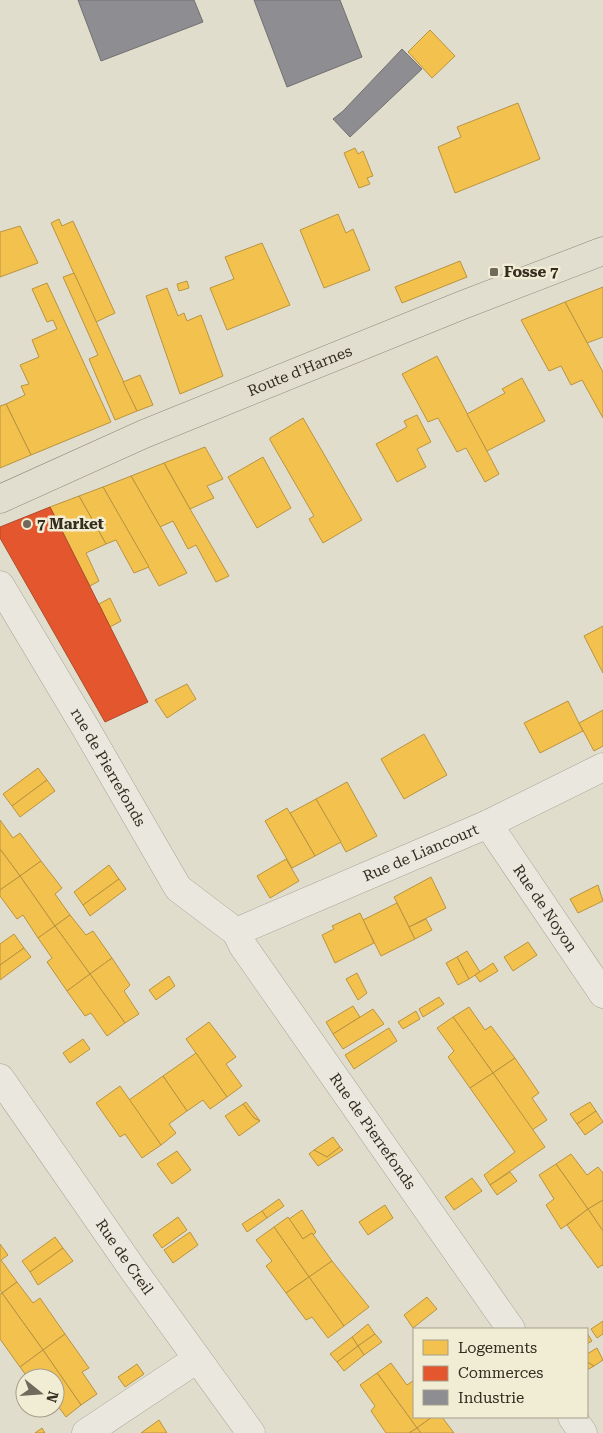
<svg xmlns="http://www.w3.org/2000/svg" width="603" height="1433" font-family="'Roboto Serif',serif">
	<rect width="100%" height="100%" fill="#e1ddcd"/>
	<g fill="#f2c14e" stroke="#b99440">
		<polygon points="430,30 455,56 432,78 408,52"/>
		<polygon points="518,103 540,159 455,193 438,147 461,137 457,127"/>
		<polygon points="355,148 358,154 363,151 373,176 367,178 370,184 359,188 344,153"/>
		<polygon points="338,214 346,233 353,229 370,270 324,288 300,230"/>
		<polygon points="59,219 62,226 73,221 115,313 96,322 51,223"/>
		<polygon points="20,226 38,263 0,277 0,232"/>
		<polygon points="262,243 290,305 227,330 210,288 234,279 225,257"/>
		<polygon points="460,261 467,277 402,303 395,287"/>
		<polygon points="74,273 137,411 115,420 89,359 98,355 63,277"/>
		<polygon points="187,281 189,288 179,291 177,284"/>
		<polygon points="47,283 111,422 31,455 6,404 25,395 21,386 29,384 20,365 39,357 32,340 57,329 53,320 47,322 32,289"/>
		<polygon points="603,287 603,337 587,343 565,302"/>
		<polygon points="167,288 178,316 184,313 187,321 201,315 223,376 180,394 146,296"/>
		<polygon points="565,302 603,372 603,418 582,380 571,385 561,366 549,371 521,320"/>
		<polygon points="437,356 499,474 485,482 466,448 457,452 438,418 428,422 402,374"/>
		<polygon points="140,375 153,405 137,411 123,382"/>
		<polygon points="522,378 545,421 487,451 467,414 505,393 502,389"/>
		<polygon points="6,404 31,455 0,468 0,406"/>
		<polygon points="417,415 431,442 417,449 426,467 397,482 376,444 407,427 404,421"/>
		<polygon points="303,418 362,520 323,543 309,519 314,516 270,440 270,438"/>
		<polygon points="205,447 223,479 207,486 214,498 190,509 164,463"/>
		<polygon points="263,457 291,508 257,528 228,477"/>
		<polygon points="164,463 190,509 229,576 216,582 196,545 188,549 173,521 160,527 131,476"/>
		<polygon points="131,476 187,573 159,586 103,487"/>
		<polygon points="103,487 149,567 134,573 116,540 106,544 79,496"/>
		<polygon points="79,496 106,544 86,553 99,581 90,586 50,507"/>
		<polygon points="110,598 121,621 110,627 99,604"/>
		<polygon points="603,626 603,673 584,636"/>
		<polygon points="187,684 196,699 167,718 155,700"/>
		<polygon points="568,701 583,731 540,753 524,723"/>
		<polygon points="603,710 603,746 594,751 579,723"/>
		<polygon points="424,734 447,775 404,799 381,759"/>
		<polygon points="38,768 47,780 12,806 3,794"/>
		<polygon points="47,780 55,791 20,817 12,806"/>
		<polygon points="347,782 377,836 346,852 316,799"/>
		<polygon points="316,799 341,842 315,856 290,813"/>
		<polygon points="287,808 315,856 292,868 265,821"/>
		<polygon points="0,820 13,838 20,833 41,861 20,876 0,849"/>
		<polygon points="0,849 20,876 0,890"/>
		<polygon points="286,859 299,881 270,898 257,876"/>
		<polygon points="41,861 62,888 55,894 70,915 55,926 20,876"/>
		<polygon points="109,865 119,879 83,905 74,892"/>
		<polygon points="20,876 55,926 38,938 23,915 17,919 0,896 0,890"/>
		<polygon points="431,877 446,908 409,927 394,897"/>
		<polygon points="119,879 126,889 90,916 83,905"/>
		<polygon points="598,885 603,901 578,913 570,899"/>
		<polygon points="397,903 415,939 381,956 363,920"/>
		<polygon points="360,913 374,943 335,963 322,935 334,929 332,926"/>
		<polygon points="70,915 86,935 93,931 112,958 90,974 55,926"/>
		<polygon points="426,919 432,930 415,939 409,927"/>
		<polygon points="55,926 90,974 67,991 47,962 52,958 38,938"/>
		<polygon points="14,934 24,948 0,965 0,944"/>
		<polygon points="528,942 537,955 513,971 504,957"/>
		<polygon points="24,948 31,957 0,980 0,965"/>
		<polygon points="467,951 480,972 469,979 457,957"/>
		<polygon points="457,957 469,979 458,985 446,963"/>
		<polygon points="112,958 130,985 124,991 139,1014 125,1023 90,974"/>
		<polygon points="493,963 498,971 480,982 475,975"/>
		<polygon points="357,973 367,993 358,1000 346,979"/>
		<polygon points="90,974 125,1023 107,1036 91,1013 85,1016 67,991"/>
		<polygon points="169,976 175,986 156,1000 149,990"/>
		<polygon points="439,997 444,1004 423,1017 419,1009"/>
		<polygon points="353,1006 360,1017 333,1034 326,1022"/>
		<polygon points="469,1007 485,1030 491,1026 515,1058 493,1073 453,1017"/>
		<polygon points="373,1009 384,1024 343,1049 333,1034"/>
		<polygon points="416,1011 420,1019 403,1029 398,1022"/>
		<polygon points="453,1017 493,1073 470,1088 448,1057 454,1051 437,1028"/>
		<polygon points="209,1022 236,1057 226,1064 242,1086 227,1097 186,1039"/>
		<polygon points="389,1028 397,1041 354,1069 345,1055"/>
		<polygon points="83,1039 90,1049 70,1063 63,1053"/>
		<polygon points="196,1053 227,1097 210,1109 203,1100 187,1111 163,1076"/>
		<polygon points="515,1058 539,1093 532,1098 547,1120 532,1130 493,1073"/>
		<polygon points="493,1073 545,1147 490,1185 484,1175 515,1152 470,1088"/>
		<polygon points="163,1076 187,1111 169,1124 176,1133 161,1145 129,1100"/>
		<polygon points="120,1086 161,1145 142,1158 125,1134 120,1137 96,1103"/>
		<polygon points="246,1102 260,1121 254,1118 243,1104"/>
		<polygon points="590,1102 596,1111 577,1124 570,1114"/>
		<polygon points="243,1104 254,1118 260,1121 239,1136 225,1116"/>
		<polygon points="596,1111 603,1122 585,1135 577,1124"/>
		<polygon points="333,1137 340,1147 327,1157 314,1150"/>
		<polygon points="340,1147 343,1150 318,1166 309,1154 314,1150 327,1157"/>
		<polygon points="177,1151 191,1170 172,1184 157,1164"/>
		<polygon points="571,1154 587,1175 598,1167 603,1173 603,1200 588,1209 556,1164"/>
		<polygon points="556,1164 588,1209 561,1229 546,1205 554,1199 539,1175"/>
		<polygon points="510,1172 517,1181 497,1195 490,1185"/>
		<polygon points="472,1178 482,1191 454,1210 445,1197"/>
		<polygon points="279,1199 284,1206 267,1218 262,1211"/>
		<polygon points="603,1200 603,1231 588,1209"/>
		<polygon points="385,1205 393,1218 368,1235 359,1222"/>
		<polygon points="588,1209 603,1231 603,1266 602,1265 598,1268 567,1225"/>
		<polygon points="302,1210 316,1232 313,1235 312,1233 303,1239 289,1219"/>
		<polygon points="262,1211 267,1218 247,1232 242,1224"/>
		<polygon points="178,1217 187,1230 162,1248 153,1235"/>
		<polygon points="288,1217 303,1239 312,1233 332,1261 309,1277 274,1227"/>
		<polygon points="274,1227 309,1277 286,1293 266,1266 272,1261 256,1240"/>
		<polygon points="190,1232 198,1245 173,1263 164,1250"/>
		<polygon points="55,1237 63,1248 30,1272 22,1261"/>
		<polygon points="0,1244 8,1255 1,1260 17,1282 2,1293 0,1290"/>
		<polygon points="63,1248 73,1261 38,1285 30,1272"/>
		<polygon points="332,1261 369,1307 344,1326 309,1277"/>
		<polygon points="309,1277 344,1326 328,1338 312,1317 306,1320 286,1293"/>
		<polygon points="17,1282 33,1303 40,1298 65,1334 43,1350 2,1293"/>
		<polygon points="2,1293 43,1350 20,1367 0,1339 0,1294"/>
		<polygon points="427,1297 437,1309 413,1328 404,1315"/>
		<polygon points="603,1321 603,1334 597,1338 591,1329"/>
		<polygon points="368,1324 375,1334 358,1346 352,1337"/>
		<polygon points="587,1333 592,1341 587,1344"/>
		<polygon points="65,1334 89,1368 82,1372 97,1394 81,1405 43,1350"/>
		<polygon points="375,1334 382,1342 364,1355 358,1346"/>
		<polygon points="352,1337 358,1346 337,1362 330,1354"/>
		<polygon points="358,1346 364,1355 344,1371 337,1362"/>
		<polygon points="597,1348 603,1360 594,1366 587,1362 587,1354"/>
		<polygon points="43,1350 81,1405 66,1417 55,1402 55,1378 28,1378 20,1367"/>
		<polygon points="587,1362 594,1366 587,1370"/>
		<polygon points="391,1363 407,1385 414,1380 414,1417 432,1417 417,1428 377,1373"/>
		<polygon points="137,1364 144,1374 125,1387 118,1377"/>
		<polygon points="377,1373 417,1428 409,1433 386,1433 371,1411 375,1406 360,1385"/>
		<polygon points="432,1417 442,1417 454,1433 421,1433 417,1428"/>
		<polygon points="159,1420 167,1433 141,1433"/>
		<polygon points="42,1428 45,1433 35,1433"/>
		<polygon points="417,1428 421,1433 409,1433"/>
	</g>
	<polygon fill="#e4572e" stroke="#af4a2a" points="50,507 148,702 105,722 0,538 0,527"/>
	<g fill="#8d8d92" stroke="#727070">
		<polygon points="78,0 194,0 203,22 101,61"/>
		<polygon points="254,0 340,0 362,57 287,87"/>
		<polygon points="402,49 422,69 350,137 333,119 343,111"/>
	</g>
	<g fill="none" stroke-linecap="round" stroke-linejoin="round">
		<g stroke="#a6a296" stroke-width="29">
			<g id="minor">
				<path id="s1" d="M0 585 85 727 178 888 236 932 243 946 511 1329"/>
				<path id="s2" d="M488 824 603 994"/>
				<path id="s3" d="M236 932 488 824 603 767"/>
				<path id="s4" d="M0 1078 134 1271 251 1433"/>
				<polyline points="572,1417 583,1433"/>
				<polyline points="86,1433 197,1359"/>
			</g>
		</g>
		<g stroke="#8c877d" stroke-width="29">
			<g id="major">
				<path id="s5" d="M0 499 144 434 460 306 603 251"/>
			</g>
		</g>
		<use href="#minor" stroke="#eae8de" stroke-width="28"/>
		<use href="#major" stroke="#e1ded0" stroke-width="28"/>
	</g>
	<g fill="#716a5c" stroke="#f1ecd4" stroke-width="2">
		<rect x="489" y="267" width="10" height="10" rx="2.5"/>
		<circle cx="27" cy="524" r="5"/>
	</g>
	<g text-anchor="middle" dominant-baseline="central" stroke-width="5" stroke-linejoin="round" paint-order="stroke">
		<g font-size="15" font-weight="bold" fill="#342c1f" stroke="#f1ecd4" text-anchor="start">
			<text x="504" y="272">Fosse 7</text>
			<text x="37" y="524">7 Market</text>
		</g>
		<g font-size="15" fill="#342c1f" stroke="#f1ecd4">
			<text stroke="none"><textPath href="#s5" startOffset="326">Route d'Harnes</textPath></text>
			<text stroke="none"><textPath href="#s1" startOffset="212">rue de Pierrefonds</textPath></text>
			<text stroke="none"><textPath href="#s3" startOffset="201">Rue de Liancourt</textPath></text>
			<text stroke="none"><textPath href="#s2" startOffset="102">Rue de Noyon</textPath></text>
			<text stroke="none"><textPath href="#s1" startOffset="666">Rue de Pierrefonds</textPath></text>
			<text stroke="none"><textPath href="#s4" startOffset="218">Rue de Creil</textPath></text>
		</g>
	</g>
	<rect x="413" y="1328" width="175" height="90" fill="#f1ecd4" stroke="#a59f8c"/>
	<rect x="423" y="1340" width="25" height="15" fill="#f2c14e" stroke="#a59f8c"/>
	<text x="458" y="1353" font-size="15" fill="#342c1f">Logements</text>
	<rect x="423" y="1366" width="25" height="15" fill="#e4572e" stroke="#a59f8c"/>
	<text x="458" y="1378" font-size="15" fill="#342c1f">Commerces</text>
	<rect x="423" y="1390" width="25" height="15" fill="#8d8d92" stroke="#a59f8c"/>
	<text x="458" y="1403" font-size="15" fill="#342c1f">Industrie</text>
	<g transform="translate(40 1393) rotate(107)"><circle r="24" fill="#f1ecd4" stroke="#a59f8c"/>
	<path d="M0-4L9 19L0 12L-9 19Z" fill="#716a5c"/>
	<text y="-8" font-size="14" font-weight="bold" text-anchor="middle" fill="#342c1f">N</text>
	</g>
</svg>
